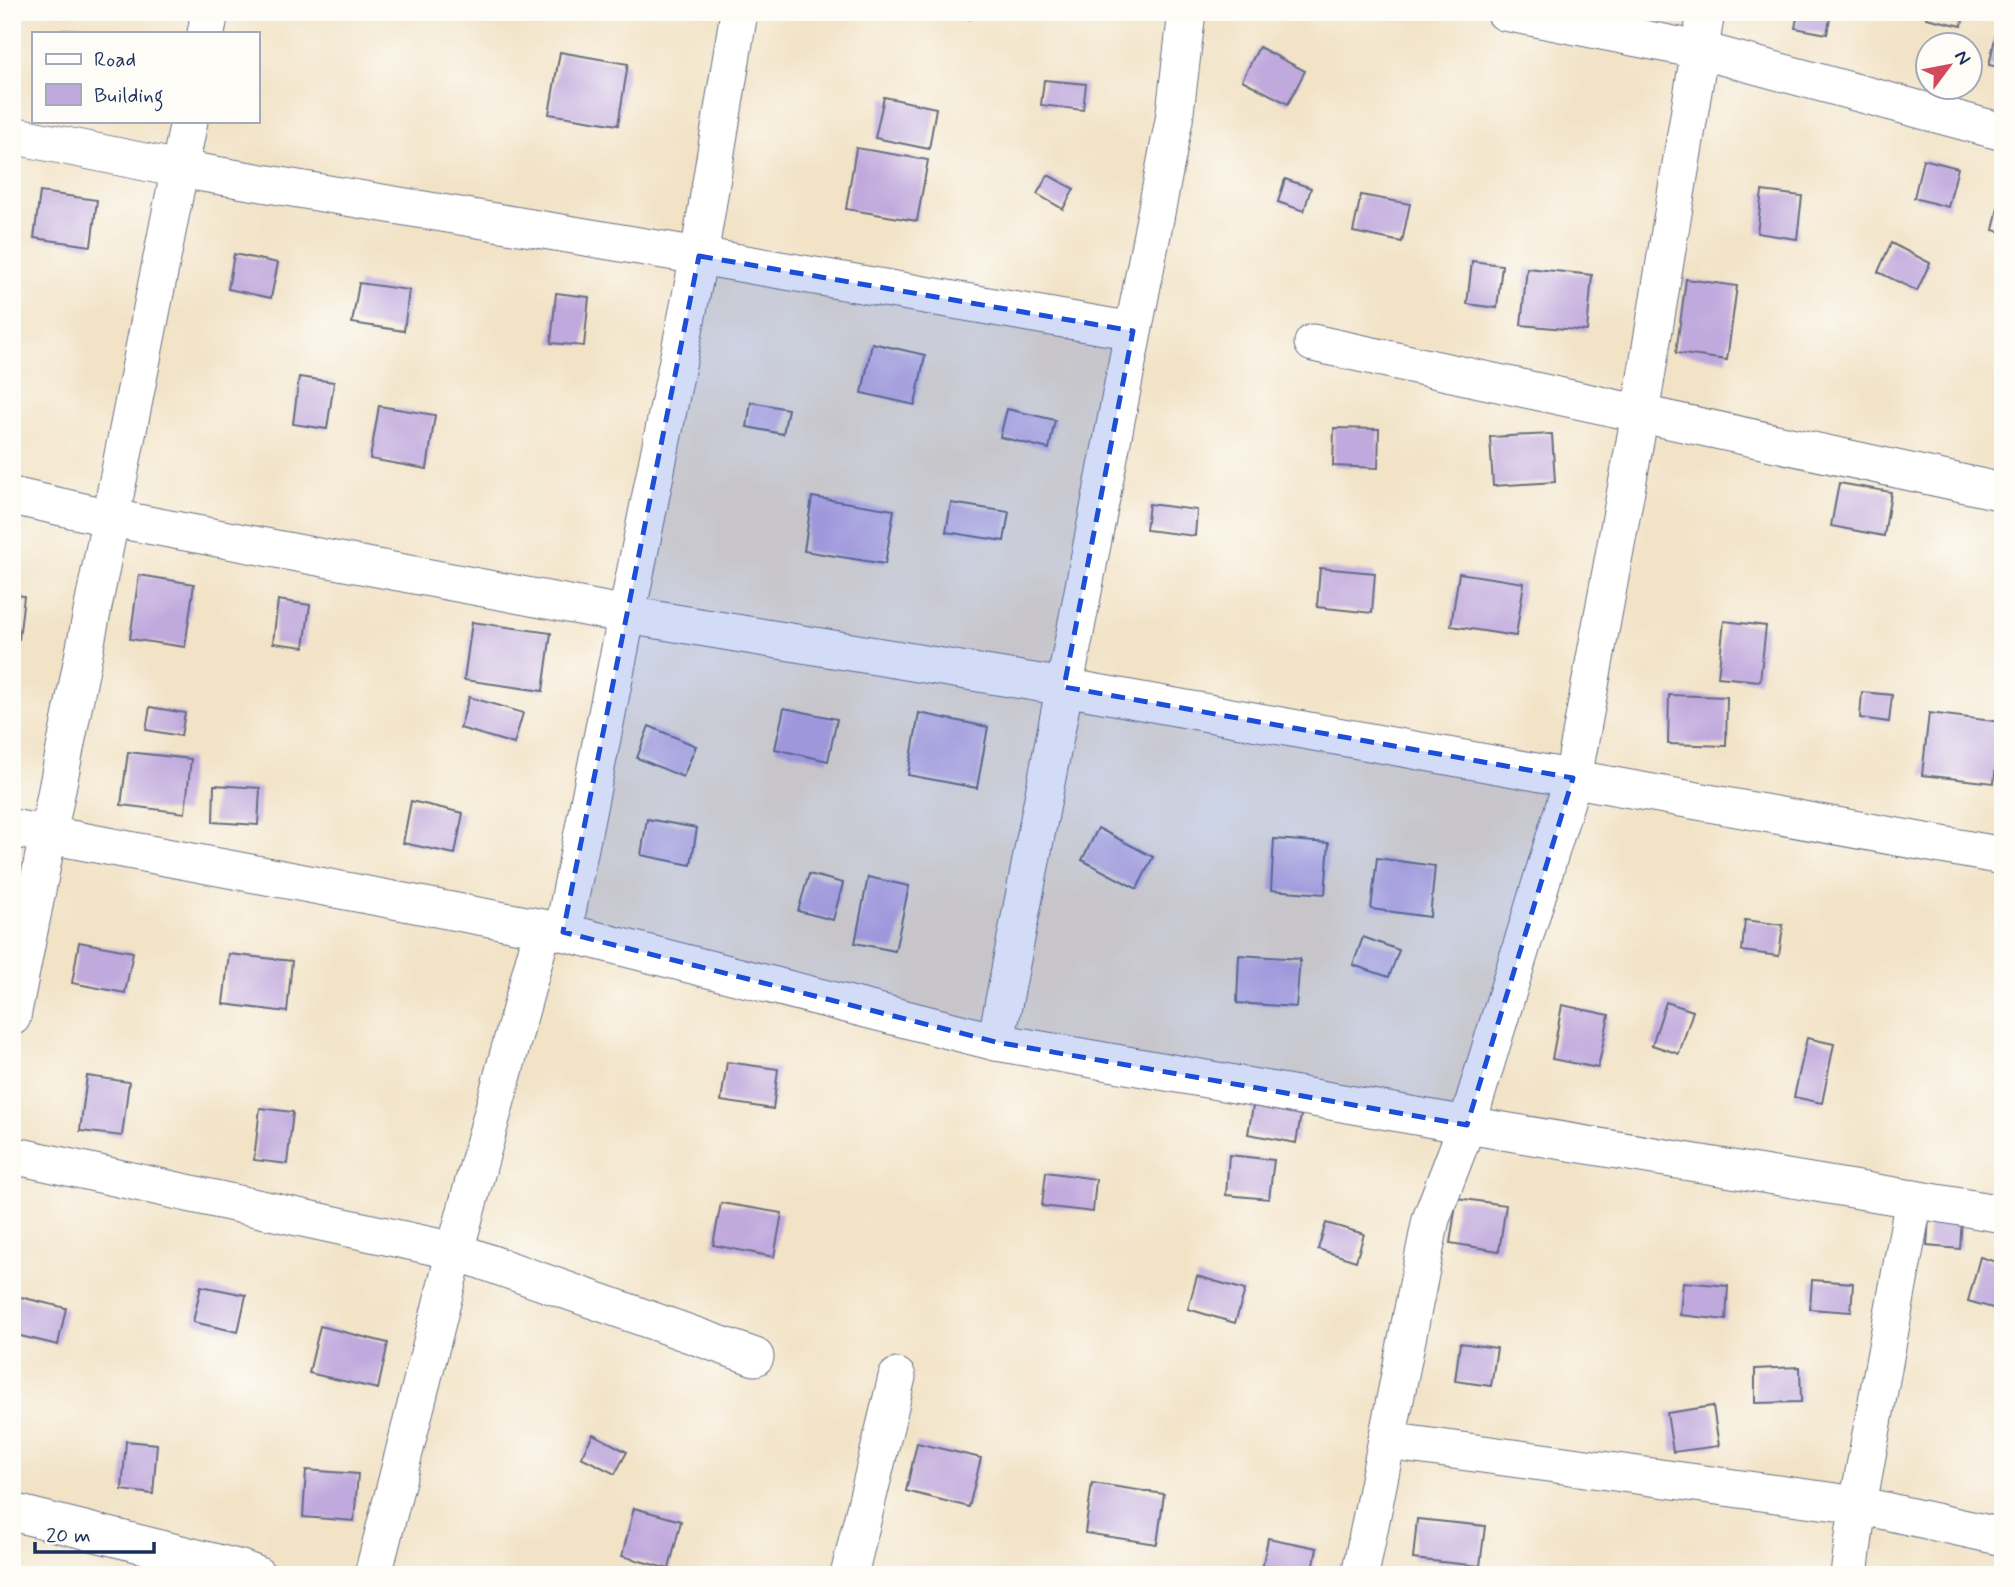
<svg xmlns="http://www.w3.org/2000/svg" width="2015" height="1587" font-family="Mynerve,sans-serif">
	<rect width="100%" height="100%" fill="#fdfcf7"/>
	<filter id="ink" filterUnits="userSpaceOnUse"><feTurbulence type="fractalNoise" baseFrequency=".0143" numOctaves="2"/><feDisplacementMap in="SourceGraphic" scale="14" xChannelSelector="R" yChannelSelector="G"/><feConvolveMatrix kernelMatrix="1 2 1 2 8 2 1 2 1" color-interpolation-filters="sRGB"/></filter>
	<filter id="wash" filterUnits="userSpaceOnUse"><feTurbulence type="fractalNoise" baseFrequency=".00686" numOctaves="4" result="noise"/><feDisplacementMap in="SourceGraphic" scale="28" xChannelSelector="R" yChannelSelector="G"/><feGaussianBlur stdDeviation="1.57" result="paint"/><feColorMatrix in="noise" values="0 0 0 0 0 0 0 0 0 0 0 0 0 0 0 0 0 1.4 0 .05"/><feComposite in="paint" operator="in"/></filter>
	<g filter="url(#wash)">
		<rect width="100%" height="100%" fill="#f2e3c7"/>
		<g id="blocks">
			<g fill="#c0a9dd">
				<polygon points="943,12 971,12 970,19"/>
				<polygon points="1798,12 1831,12 1827,34 1795,28"/>
				<polygon points="1927,12 1964,12 1962,26 1926,18"/>
				<polygon points="2001,12 2003,12 2003,68 1989,65"/>
				<polygon points="63,30 82,31 82,33 63,33"/>
				<polygon points="1259,47 1305,71 1288,104 1242,80"/>
				<polygon points="560,52 628,64 618,125 549,114"/>
				<polygon points="1044,80 1086,84 1083,110 1041,105"/>
				<polygon points="884,97 936,108 929,149 875,138"/>
				<polygon points="856,148 928,160 917,221 846,209"/>
				<polygon points="1923,159 1958,168 1948,207 1914,198"/>
				<polygon points="1048,175 1074,189 1063,209 1037,194"/>
				<polygon points="1285,179 1311,188 1304,211 1278,202"/>
				<polygon points="2002,190 2003,190 2003,232 1993,230"/>
				<polygon points="1762,191 1802,196 1797,239 1757,233"/>
				<polygon points="40,192 97,200 91,246 34,238"/>
				<polygon points="1361,195 1410,204 1402,242 1353,232"/>
				<polygon points="1891,243 1930,263 1917,291 1878,272"/>
				<polygon points="234,254 278,263 271,298 228,289"/>
				<polygon points="1472,261 1502,265 1497,308 1467,304"/>
				<polygon points="1527,268 1592,275 1587,331 1521,325"/>
				<polygon points="1686,279 1737,286 1727,360 1676,353"/>
				<polygon points="359,283 409,290 404,331 352,323"/>
				<polygon points="556,293 589,297 584,346 551,343"/>
				<polygon points="872,343 925,355 915,405 862,393"/>
				<polygon points="299,377 334,382 327,429 293,424"/>
				<polygon points="751,402 788,409 783,434 747,427"/>
				<polygon points="379,406 435,415 427,469 370,459"/>
				<polygon points="1007,409 1055,420 1049,449 1000,437"/>
				<polygon points="1334,428 1379,429 1378,468 1333,466"/>
				<polygon points="1552,434 1555,482 1493,486 1490,437"/>
				<polygon points="1839,483 1891,492 1884,536 1831,526"/>
				<polygon points="812,497 894,510 885,564 804,551"/>
				<polygon points="951,503 1009,512 1004,541 946,532"/>
				<polygon points="1149,504 1197,510 1195,536 1146,530"/>
				<polygon points="1320,568 1375,573 1372,613 1317,607"/>
				<polygon points="1459,573 1524,583 1516,636 1451,626"/>
				<polygon points="139,575 194,584 185,647 130,639"/>
				<polygon points="12,594 24,596 19,639 12,639"/>
				<polygon points="278,600 310,605 304,647 273,643"/>
				<polygon points="1724,621 1766,626 1760,681 1718,677"/>
				<polygon points="472,622 551,633 543,691 464,680"/>
				<polygon points="1862,692 1892,695 1889,722 1860,718"/>
				<polygon points="1669,695 1727,697 1726,746 1668,744"/>
				<polygon points="469,697 523,713 514,744 460,728"/>
				<polygon points="150,707 185,713 181,736 146,730"/>
				<polygon points="784,708 837,719 828,761 775,749"/>
				<polygon points="919,713 988,727 977,788 908,775"/>
				<polygon points="1929,713 2001,722 1994,783 1922,775"/>
				<polygon points="649,726 696,746 683,777 637,758"/>
				<polygon points="128,752 191,759 185,813 121,805"/>
				<polygon points="214,785 260,788 258,825 213,822"/>
				<polygon points="411,801 463,813 455,854 403,843"/>
				<polygon points="647,819 697,828 691,865 641,855"/>
				<polygon points="1098,828 1153,857 1137,889 1082,860"/>
				<polygon points="1274,839 1329,843 1325,894 1271,890"/>
				<polygon points="1377,858 1435,866 1430,917 1371,909"/>
				<polygon points="809,874 843,883 833,920 798,911"/>
				<polygon points="868,877 909,886 895,951 855,943"/>
				<polygon points="1745,920 1783,925 1779,956 1742,951"/>
				<polygon points="1363,937 1399,950 1389,977 1353,965"/>
				<polygon points="79,942 133,952 125,993 72,983"/>
				<polygon points="229,954 292,961 287,1012 223,1004"/>
				<polygon points="1239,955 1300,959 1296,1007 1237,1003"/>
				<polygon points="1666,1002 1693,1011 1679,1054 1652,1045"/>
				<polygon points="1562,1005 1609,1015 1598,1068 1552,1059"/>
				<polygon points="1807,1038 1834,1044 1822,1103 1794,1097"/>
				<polygon points="727,1062 778,1069 773,1109 721,1101"/>
				<polygon points="87,1076 129,1082 122,1136 80,1131"/>
				<polygon points="1253,1106 1301,1115 1296,1143 1248,1134"/>
				<polygon points="260,1108 293,1112 287,1164 254,1160"/>
				<polygon points="1229,1155 1274,1160 1269,1199 1226,1195"/>
				<polygon points="1046,1172 1096,1179 1093,1212 1042,1206"/>
				<polygon points="1457,1198 1506,1205 1499,1251 1450,1243"/>
				<polygon points="721,1203 782,1213 774,1257 713,1245"/>
				<polygon points="1929,1216 1962,1218 1960,1249 1927,1246"/>
				<polygon points="1326,1223 1364,1234 1356,1261 1318,1249"/>
				<polygon points="1980,1257 2003,1264 2003,1311 1968,1301"/>
				<polygon points="1197,1276 1245,1290 1235,1323 1188,1309"/>
				<polygon points="1812,1280 1853,1283 1851,1312 1810,1309"/>
				<polygon points="1683,1282 1728,1286 1726,1320 1680,1315"/>
				<polygon points="201,1286 246,1295 238,1332 193,1322"/>
				<polygon points="16,1296 66,1308 58,1345 12,1334 12,1312"/>
				<polygon points="320,1326 388,1343 378,1389 309,1373"/>
				<polygon points="1460,1343 1497,1348 1491,1386 1455,1381"/>
				<polygon points="1800,1367 1801,1402 1755,1403 1755,1369"/>
				<polygon points="1713,1406 1719,1446 1673,1452 1667,1413"/>
				<polygon points="593,1434 627,1452 615,1474 581,1457"/>
				<polygon points="126,1441 157,1444 153,1494 122,1490"/>
				<polygon points="917,1443 981,1458 969,1507 906,1491"/>
				<polygon points="306,1470 358,1474 354,1521 303,1517"/>
				<polygon points="1092,1483 1164,1494 1157,1544 1085,1533"/>
				<polygon points="634,1508 681,1521 669,1569 622,1556"/>
				<polygon points="1417,1519 1485,1526 1480,1566 1413,1559"/>
				<polygon points="1268,1538 1317,1548 1312,1575 1261,1575"/>
				<polygon points="1714,1568 1755,1573 1755,1575 1713,1575"/>
				<polygon points="1587,1571 1607,1573 1607,1575 1587,1575"/>
			</g>
		</g>
	</g>
	<g filter="url(#ink)">
		<use href="#blocks" fill-opacity="0" stroke="#666e83" stroke-width="2"/>
		<g fill="none" stroke-linecap="round" stroke-linejoin="round">
			<g stroke="#666e83" stroke-width="39">
				<g id="street">
					<polyline points="1505,12 1699,50 2003,132"/>
					<polyline points="206,33 210,12"/>
					<polyline points="12,135 179,169 699,256 1133,331"/>
					<polyline points="1313,343 2003,492"/>
					<polyline points="12,496 111,518 627,615 1064,687 2003,856"/>
					<polyline points="12,828 563,932 996,1042 1467,1125 2003,1214"/>
					<polyline points="563,932 699,256 739,12"/>
					<polyline points="12,1017 189,121"/>
					<polyline points="996,1042 1174,120 1187,12"/>
					<polyline points="12,1155 455,1251 755,1357"/>
					<polyline points="1387,1441 1858,1505 2003,1537"/>
					<polyline points="12,1512 241,1569 257,1575"/>
					<polyline points="373,1575 455,1251 543,928"/>
					<polyline points="849,1575 897,1377"/>
					<polyline points="1360,1575 1431,1219 1467,1125 1573,778 1640,414 1706,12"/>
					<polyline points="1849,1575 1858,1505 1914,1199"/>
				</g>
			</g>
			<use href="#street" stroke="#fff" stroke-width="37"/>
		</g>
	</g>
	<path fill="#1d4ed8" fill-opacity="0.2" stroke="#1d4ed8" stroke-width="5" stroke-dasharray="14 9" stroke-linejoin="round" d="M699 256 1133 331 1064 687 1573 778 1467 1125 996 1042 563 932Z"/>
	<rect width="2015" height="1587" fill="none" stroke="#fdfcf7" stroke-width="42"/>
	<rect x="32" y="32" width="228" height="91" fill="#fdfcf7" stroke="#a3aaba" stroke-width="2"/>
	<rect x="46" y="54" width="35" height="10" fill="#ffffff" stroke="#a3aaba" stroke-width="2"/>
	<text x="94" y="66" font-size="21" fill="#1b2f5e">Road</text>
	<rect x="46" y="84" width="35" height="21" fill="#c0a9dd" stroke="#a3aaba" stroke-width="2"/>
	<text x="94" y="102" font-size="21" fill="#1b2f5e">Building</text>
	<g transform="translate(1949 66) rotate(58)"><circle r="33" fill="#fdfcf7" stroke="#a3aaba" stroke-width="2"/>
	<path d="M0-5L12 26L0 18L-12 26Z" fill="#d1495b"/>
	<text y="-10" font-size="19" font-weight="bold" text-anchor="middle" fill="#1b2f5e">N</text>
	</g>
	<path d="M35 1542v10h119v-10" fill="none" stroke="#1b2f5e" stroke-width="3.5"/>
	<text x="46" y="1542" font-size="21" fill="#1b2f5e" stroke="#fdfcf7" stroke-width="5" paint-order="stroke">20 m</text>
</svg>
